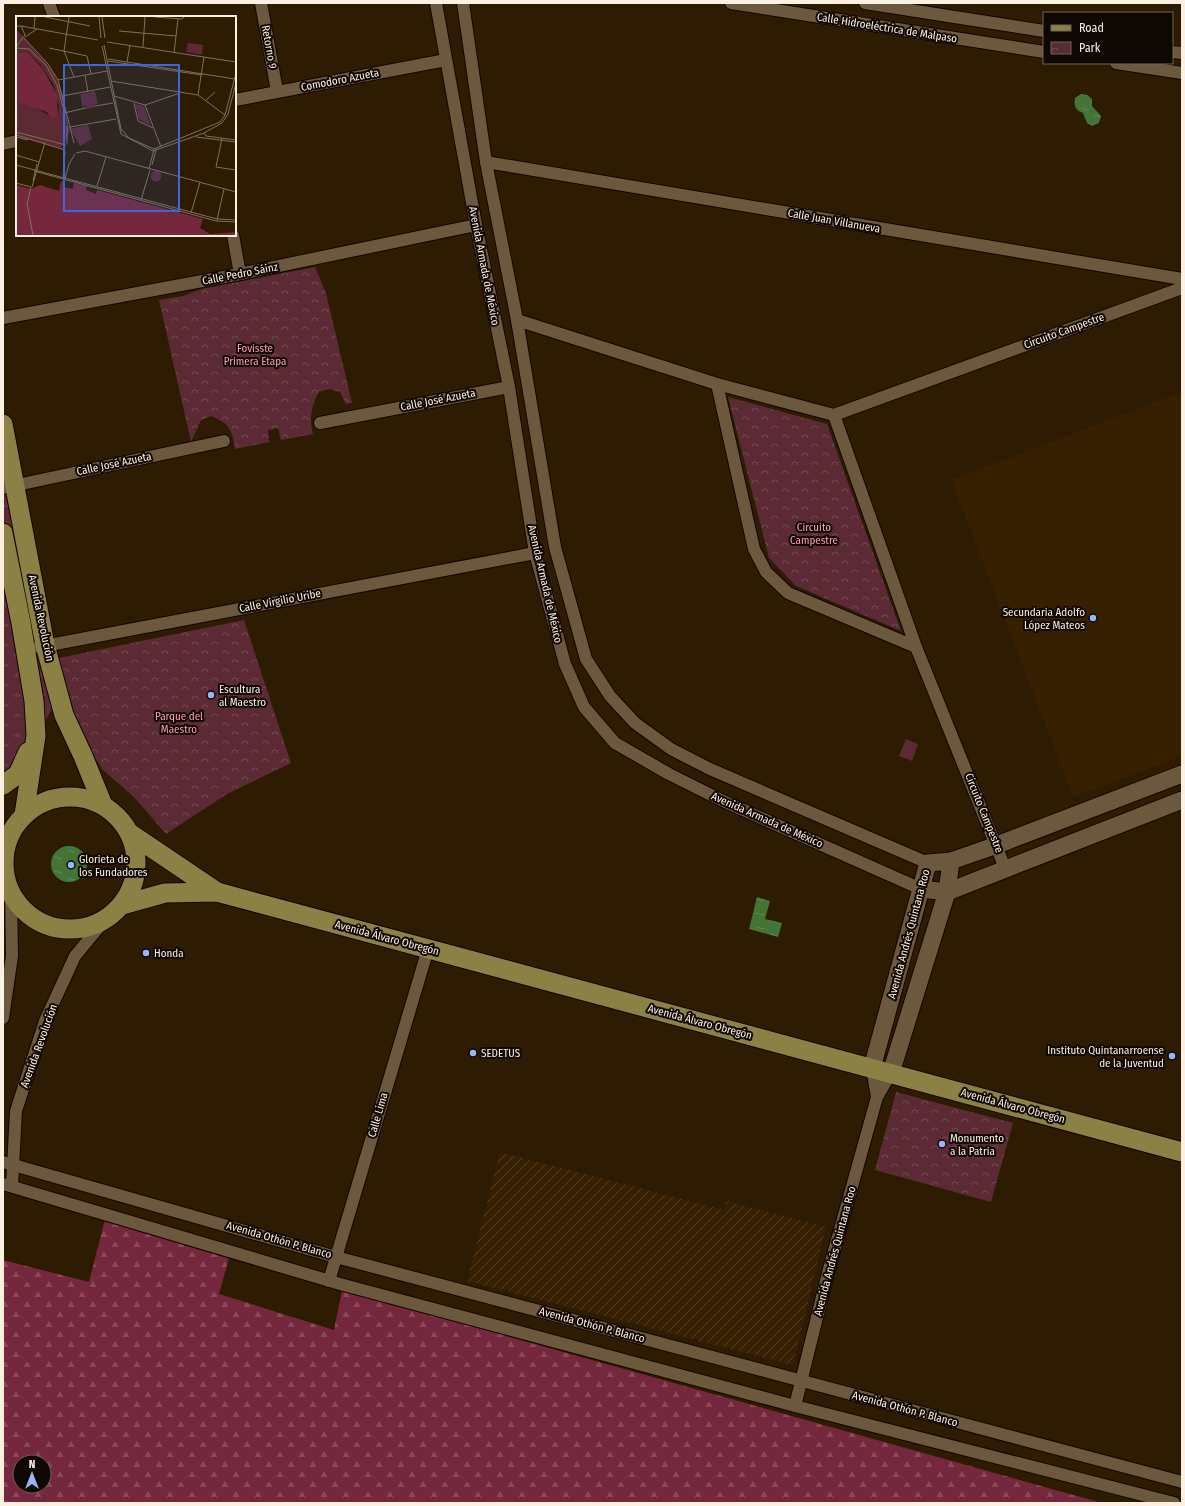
<svg xmlns="http://www.w3.org/2000/svg" width="1185" height="1506" font-family="'Fira Sans Condensed',sans-serif">
	<defs>
		<pattern id="industrial-furrows" width="10" height="10" patternUnits="userSpaceOnUse"><rect width="10" height="10" fill="#362000"/><path d="M-1 1l2-2M0 10L10 0M9 11l2-2" fill="none" stroke="#544125"/></pattern>
		<pattern id="grass-tufts" width="24" height="20" patternUnits="userSpaceOnUse"><rect width="24" height="20" fill="#5b2a35"/><path d="M3 7l-1-3M5 7V3M7 7l1-3M15 17l-1-3M17 17v-4M19 17l1-3" fill="none" stroke="#734952"/></pattern>
		<pattern id="forest-firs" width="22" height="20" patternUnits="userSpaceOnUse"><rect width="22" height="20" fill="#75283d"/><path d="M5 1l3.5 6h-7zM16 11l3.5 6h-7z" fill="#8a4859"/></pattern>
		<pattern id="park-crowns" width="20" height="18" patternUnits="userSpaceOnUse"><rect width="20" height="18" fill="#5b2a35"/><path d="M2 6a3 3 0 1 1 6 0M12 15a3 3 0 1 1 6 0" fill="none" stroke="#734952"/></pattern>
		<pattern id="water-ripples" width="26" height="14" patternUnits="userSpaceOnUse"><rect width="26" height="14" fill="#437535"/><path d="M2 4q2-2 4 0t4 0M15 11q2-2 4 0t4 0" fill="none" stroke="#5f8952"/></pattern>
	</defs>
	<rect width="100%" height="100%" fill="#2d1b02"/>
	<polygon fill="#362000" points="1182,392 1182,756 1073,797 951,480"/>
	<polygon fill="url(#industrial-furrows)" points="500,1152 724,1210 727,1201 826,1227 793,1365 467,1281"/>
	<polygon fill="url(#grass-tufts)" points="3,415 61,694 3,791"/>
	<path fill="url(#forest-firs)" fill-rule="evenodd" d="M105 1219 230 1254 219 1294 334 1330 342 1290 1102 1503H3V1260L89 1282ZM20 1462H44V1486H20Z"/>
	<g fill="url(#park-crowns)">
		<path d="M315 267 326 293 352 403 346 404 340 392 329 389 319 392C311 406 309 419 313 434L281 440 278 428 268 430 269 442 235 449C232 430 230 424 211 416L201 420 191 442 159 300 183 296 201 289Z"/>
		<polygon points="728,397 827,424 901,631 796,586 769,558"/>
		<polygon points="244,620 291,763 227,794 166,834 134,797 103,770 74,727 54,659"/>
		<polygon points="896,1092 1013,1123 991,1202 875,1170"/>
	</g>
	<polygon fill="#5b2a35" points="906,739 918,744 912,761 899,756"/>
	<g fill="url(#water-ripples)">
		<path d="M1081 94 1087 95 1092 99V106L1101 116 1099 123 1092 126 1087 123 1083 113C1075 110 1074 106 1075 98Z"/>
		<circle cx="69" cy="864" r="18"/>
		<polygon points="757,897 770,901 765,919 782,923 778,937 749,929"/>
	</g>
	<g fill="none" stroke-linecap="round" stroke-linejoin="round">
		<g stroke="#140500" stroke-width="14">
			<g id="street">
				<polyline points="49,3 54,17"/>
				<polyline points="261,3 277,91"/>
				<polyline points="436,3 476,225 509,387 535,553 565,664 584,707 615,743 669,774 723,801 921,889"/>
				<polyline points="463,3 486,162 517,320 555,547 586,659 610,696 635,723 671,749 710,769 928,863"/>
				<polyline points="731,3 1044,52"/>
				<polyline points="865,3 1044,31"/>
				<polyline points="1172,52 1182,53"/>
				<polyline points="1116,63 1182,73"/>
				<polyline points="235,100 446,60"/>
				<polyline points="3,144 17,141"/>
				<polyline points="486,162 1182,279"/>
				<polyline points="233,235 240,274"/>
				<polyline points="3,318 240,274 476,225"/>
				<polyline points="517,320 717,384 834,415 1182,288"/>
				<polyline points="717,384 754,549 766,572 788,593 916,647"/>
				<polyline points="834,415 916,647 1005,868"/>
				<polyline points="320,423 509,387"/>
				<polyline points="3,488 224,441"/>
				<polyline points="39,647 535,553"/>
				<polyline points="3,1018 12,956 11,893"/>
				<polyline points="872,1068 877,1097"/>
				<polyline points="3,1162 336,1257 1182,1482"/>
				<polyline points="3,1184 340,1284 795,1406 1174,1503"/>
				<polyline points="12,1186 16,1111 45,1021 75,956 105,920"/>
				<polyline points="329,1281 428,949"/>
				<polyline points="795,1406 829,1269 877,1097 891,1073"/>
			</g>
		</g>
		<g stroke="#140500" stroke-width="19">
			<g id="secondary">
				<polyline points="921,889 947,892 1182,800"/>
				<polyline points="872,1068 928,863 951,861 997,845 1182,774"/>
				<polyline points="891,1073 947,892 951,861"/>
			</g>
		</g>
		<g stroke="#140500" stroke-width="21">
			<g id="primary">
				<polyline points="3,424 45,645 64,715 83,756 103,805"/>
				<polyline points="3,533 21,623 34,701 36,736 24,815"/>
				<polyline points="3,785 18,774 28,752"/>
				<circle cx="70" cy="863" r="66"/>
				<polyline points="131,834 217,892"/>
				<polyline points="122,905 165,893 217,892 1182,1152"/>
			</g>
		</g>
		<use href="#street" stroke="#6c583d" stroke-width="12"/>
		<use href="#secondary" stroke="#6c583d" stroke-width="17"/>
		<use href="#primary" stroke="#8c8145" stroke-width="19"/>
	</g>
	<g fill="#99b5fd" stroke="#0f0701" stroke-width="1.5">
		<circle cx="1093" cy="618" r="4"/>
		<circle cx="211" cy="695" r="4"/>
		<circle cx="71" cy="865" r="4"/>
		<circle cx="146" cy="953" r="4"/>
		<circle cx="473" cy="1053" r="4"/>
		<circle cx="1172" cy="1056" r="4"/>
		<circle cx="942" cy="1144" r="4"/>
	</g>
	<g text-anchor="middle" dominant-baseline="central" stroke-width="4" stroke-linejoin="round" paint-order="stroke">
		<g font-size="11" fill="#fcf0e1" stroke="#0f0701">
			<text transform="translate(887 28) rotate(9)">Calle Hidroeléctrica de Malpaso</text>
			<text transform="translate(269 47) rotate(80)">Retorno 9</text>
			<text transform="translate(340 80) rotate(-11)">Comodoro Azueta</text>
			<text transform="translate(834 221) rotate(10)">Calle Juan Villanueva</text>
			<text transform="translate(484 266) rotate(79)">Avenida Armada de México</text>
			<text transform="translate(240 274) rotate(-11)">Calle Pedro Sáinz</text>
			<text transform="translate(1064 331) rotate(-20)">Circuito Campestre</text>
			<text transform="translate(438 400) rotate(-11)">Calle José Azueta</text>
			<text transform="translate(114 464) rotate(-12)">Calle José Azueta</text>
			<text transform="translate(545 584) rotate(77)">Avenida Armada de México</text>
			<text transform="translate(280 601) rotate(-11)">Calle Virgilio Uribe</text>
			<text transform="translate(41 618) rotate(78)">Avenida Revolución</text>
			<text transform="translate(984 813) rotate(68)">Circuito Campestre</text>
			<text transform="translate(767 820) rotate(24)">Avenida Armada de México</text>
			<text transform="translate(909 934) rotate(-75)">Avenida Andrés Quintana Roo</text>
			<text transform="translate(387 938) rotate(15)">Avenida Álvaro Obregón</text>
			<text transform="translate(700 1022) rotate(15)">Avenida Álvaro Obregón</text>
			<text transform="translate(39 1046) rotate(-70)">Avenida Revolución</text>
			<text transform="translate(1013 1106) rotate(15)">Avenida Álvaro Obregón</text>
			<text transform="translate(378 1115) rotate(-74)">Calle Lima</text>
			<text transform="translate(279 1240) rotate(16)">Avenida Othón P. Blanco</text>
			<text transform="translate(835 1251) rotate(-75)">Avenida Andrés Quintana Roo</text>
			<text transform="translate(592 1325) rotate(15)">Avenida Othón P. Blanco</text>
			<text transform="translate(905 1409) rotate(15)">Avenida Othón P. Blanco</text>
		</g>
		<g font-size="11" fill="#fca0b3" stroke="#0f0701">
			<text x="255" y="348">Fovisste<tspan x="255" dy="13">Primera Etapa</tspan></text>
			<text x="814" y="527">Circuito<tspan x="814" dy="13">Campestre</tspan></text>
			<text x="179" y="716">Parque del<tspan x="179" dy="13">Maestro</tspan></text>
		</g>
		<g font-size="11" fill="#fcf0e1" stroke="#0f0701" text-anchor="start">
			<text x="1085" y="612" text-anchor="end">Secundaria Adolfo<tspan x="1085" dy="13">López Mateos</tspan></text>
			<text x="219" y="689">Escultura<tspan x="219" dy="13">al Maestro</tspan></text>
			<text x="79" y="859">Glorieta de<tspan x="79" dy="13">los Fundadores</tspan></text>
			<text x="154" y="953">Honda</text>
			<text x="1164" y="1050" text-anchor="end">Instituto Quintanarroense<tspan x="1164" dy="13">de la Juventud</tspan></text>
			<text x="481" y="1053">SEDETUS</text>
			<text x="950" y="1138">Monumento<tspan x="950" dy="13">a la Patria</tspan></text>
		</g>
	</g>
	<g transform="translate(16 16)">
		<rect width="220" height="220" fill="#2d1b02"/>
		<path d="M0 13 37 55 46 75 54 116 45 132 0 120V86L16 90 38 102 42 100 43 91 38 70 25 49 12 37 0 36Z" fill="#5b2a35"/>
		<path d="M0 36 12 37 27 53 41 79 42 101 35 103 31 96 0 86ZM45 165 49 166 48 171 57 173 58 167 71 170 70 174 80 178 81 174 187 203 184 212 194 218 220 216V219H0V169L15 173 24 169 43 175Z" fill="#75283d"/>
		<path d="M172 27 187 29 186 39 170 36ZM79 75 82 88 79 87V91L71 93 69 89 67 92 64 78ZM119 88 128 90 135 110 123 103ZM72 109 76 123 64 130 54 113ZM134.5 160a5.5 5.5 0 1 1 11 0a5.5 5.5 0 1 1-11 0Z" fill="#5b2a35"/>
		<path fill="none" stroke="#80705b" stroke-width="1" d="M29 1 74 10M53 1 48 35 58 61M83 1 85 22M86 1 89 22M139 1 166 3 168 1M0 10H5L9 19 0 31M5 10 82 24M18 13 19 1M103 15 160 20M9 21 21 13M8 22 32 48 42 64 58 127M91 26 220 46M88 29 105 113 113 122 138 133M86 30 105 118 137 135M127 31 129 1M0 32 13 33 30 49 41 69 47 91M33 32 71 40 75 58M158 37 162 3M92 43 219 63M92 45 186 59M111 46 114 29M69 59 72 76M42 64 91 55M95 65 182 79M182 79 188 41M182 79 209 99M46 80 94 71M98 80 129 89 164 77M189 85 199 76M118 87 122 105 137 112M129 89 145 131M79 90 97 87M48 97 70 92M51 110V128M54 111 100 103M0 116 50 129M188 117 190 120 220 124M0 119 49 134M0 121 12 124M180 121 220 126M206 122 200 151 220 154M137 135 188 117 206 107 212 98 220 67M60 137 69 135 220 176M0 139 23 146M0 149 201 203 220 204M136 149 140 134M133 153 138 133 204 106 209 99 220 57M18 155 200 205 220 206M47 162 49 136M49 163 53 148 59 138M17 165 21 148M0 167 15 171M81 170 90 141M15 171 11 188 17 219M16 171 29 126M125 184 134 154M175 197 184 166M201 204 208 173"/>
		<path fill="#3e66d9" fill-opacity="0.15" stroke="#3e66d9" stroke-width="2" d="M48 49H163V195H48Z"/>
		<rect width="220" height="220" fill="none" stroke="#fcf0e1" stroke-width="2"/>
	</g>
	<rect width="1185" height="1506" fill="none" stroke="#fcf0e1" stroke-width="8"/>
	<rect x="1043" y="12" width="130" height="52" fill="#0f0701" stroke="#6e645b"/>
	<rect x="1051" y="25" width="20" height="6" fill="#8c8145" stroke="#6e645b"/>
	<text x="1079" y="32" font-size="12" fill="#fcf0e1">Road</text>
	<rect x="1051" y="42" width="20" height="12" fill="url(#park-crowns)" stroke="#6e645b"/>
	<text x="1079" y="52" font-size="12" fill="#fcf0e1">Park</text>
	<g transform="translate(32 1474)"><circle r="19" fill="#0f0701" stroke="#6e645b"/>
	<path d="M0-3L7 15L0 10L-7 15Z" fill="#99b5fd"/>
	<text y="-6" font-size="11" font-weight="bold" text-anchor="middle" fill="#fcf0e1">N</text>
	</g>
</svg>
